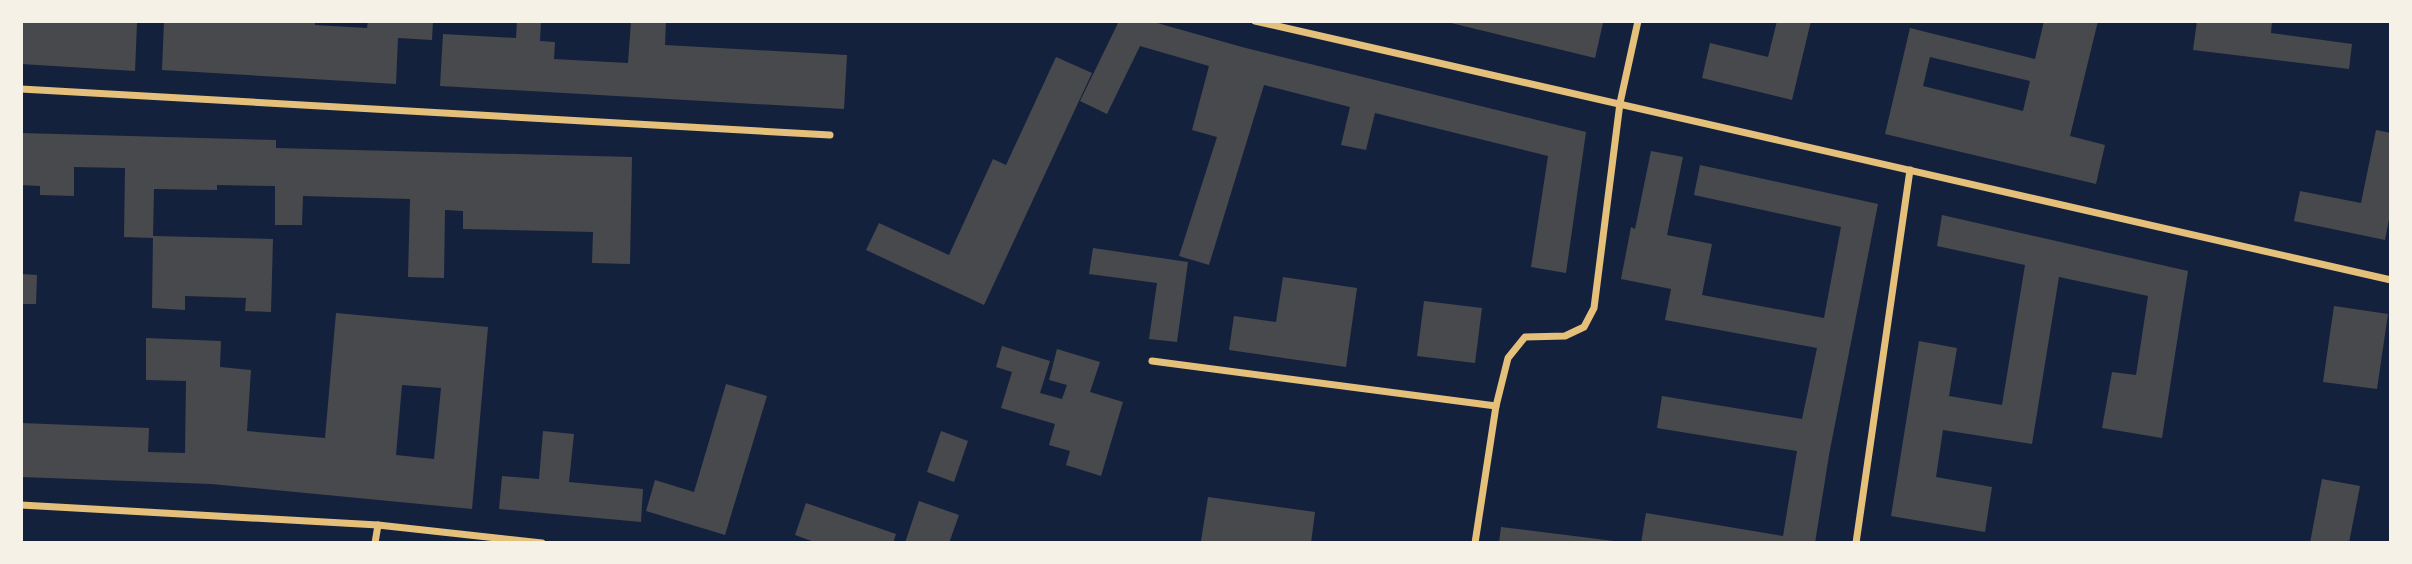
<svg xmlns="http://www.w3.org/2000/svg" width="2412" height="564" font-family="Lato,sans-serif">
	<rect width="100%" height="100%" fill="#14213d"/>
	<g fill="#48494c" fill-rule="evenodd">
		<polygon points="21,21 137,23 135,71 21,64"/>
		<polygon points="164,21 315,21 315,25 367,28 368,21 433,21 432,40 398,38 396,84 162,70"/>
		<polygon points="517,21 541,21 540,41 555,42 554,59 628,63 631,21 666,21 665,45 847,55 844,109 440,86 443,34 516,38"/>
		<polygon points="1119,21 1150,21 1242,47 1586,132 1566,273 1531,267 1548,156 1375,113 1366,150 1341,145 1350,107 1264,85 1209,265 1179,256 1217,137 1192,130 1209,66 1140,46 1107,114 1080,101"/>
		<polygon points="1443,21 1594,21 1603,23 1595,58"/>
		<polygon points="1777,21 1811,21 1792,100 1702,78 1710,43 1768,57"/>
		<path d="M2044 21H2098L2070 136 2105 145 2096 184 1885 134 1910 28 2035 59ZM1930 57 2030 81 2023 111 1923 86Z"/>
		<polygon points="2197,21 2272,21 2271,33 2352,44 2349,69 2193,50"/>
		<polygon points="1056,57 1092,73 984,305 866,250 879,223 949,255 993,159 1006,165"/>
		<polygon points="2376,130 2391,133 2391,209 2385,240 2294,221 2300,191 2361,203"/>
		<polygon points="21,133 276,140 276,148 632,157 630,264 592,263 593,232 463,229 463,211 445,210 444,278 408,277 410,199 303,196 302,225 275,225 275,186 217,185 217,190 154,189 153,238 124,237 125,168 74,167 74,196 40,195 40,186 21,185"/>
		<polygon points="1651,151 1683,157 1667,235 1712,244 1702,295 1824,318 1841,227 1694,195 1700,165 1878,204 1829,455 1815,543 1641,543 1646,513 1783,536 1797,451 1657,428 1662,396 1802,419 1817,348 1665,320 1671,289 1621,279 1631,227 1635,229"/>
		<polygon points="1942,215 2188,271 2162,438 2102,428 2112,372 2136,375 2148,296 2059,277 2032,444 1943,430 1936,477 1992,487 1985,532 1891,516 1919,341 1957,348 1949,396 2002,405 2025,265 1937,246"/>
		<polygon points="153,236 273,239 271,312 245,311 246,298 185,296 185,310 152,308"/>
		<polygon points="1093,248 1188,262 1177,342 1149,339 1157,283 1089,274"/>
		<polygon points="21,274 37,275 36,304 21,304"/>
		<polygon points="1283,277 1357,288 1346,367 1229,350 1234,316 1276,322"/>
		<polygon points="1424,301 1482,308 1475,363 1417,356"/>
		<polygon points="2334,306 2388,314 2377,389 2323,382"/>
		<path d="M336 313 488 327 472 509 211 484 21 477V423L149 428 148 452 185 453 186 381 146 380V338L221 341 220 367 251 370 247 431 325 438ZM402 385 441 388 434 459 396 455Z"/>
		<polygon points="1002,346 1050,361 1040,393 1062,399 1067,385 1049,380 1057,349 1100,362 1090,392 1123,402 1101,476 1066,465 1070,451 1049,445 1055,424 1001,408 1012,372 996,367"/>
		<polygon points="726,384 767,396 725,535 646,511 655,480 694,492"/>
		<polygon points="543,431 574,434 569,482 643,489 641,522 499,509 502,476 539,479"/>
		<polygon points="941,431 968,441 954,482 927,472"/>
		<polygon points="2322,479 2360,486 2349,543 2310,543"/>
		<polygon points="1208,497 1315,512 1311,543 1216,543 1201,541"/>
		<polygon points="919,501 959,515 949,543 905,543"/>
		<polygon points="806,503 896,534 893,543 817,543 795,535"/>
		<polygon points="1501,527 1614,541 1614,543 1499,543"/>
	</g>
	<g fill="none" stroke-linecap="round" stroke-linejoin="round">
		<g stroke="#e5c07b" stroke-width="7">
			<polyline points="1255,21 2391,280"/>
			<polyline points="21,89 830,135"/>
			<polyline points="1152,361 1496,406"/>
			<polyline points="21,505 378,525 542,543"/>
			<polyline points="375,543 378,525"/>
			<polyline points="1475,543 1496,406 1508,358 1525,337 1565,336 1584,327 1594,308 1620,103 1638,21"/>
			<polyline points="1856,543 1910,170"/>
		</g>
	</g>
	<rect width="2412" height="564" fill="none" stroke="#f6f1e7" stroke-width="46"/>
</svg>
